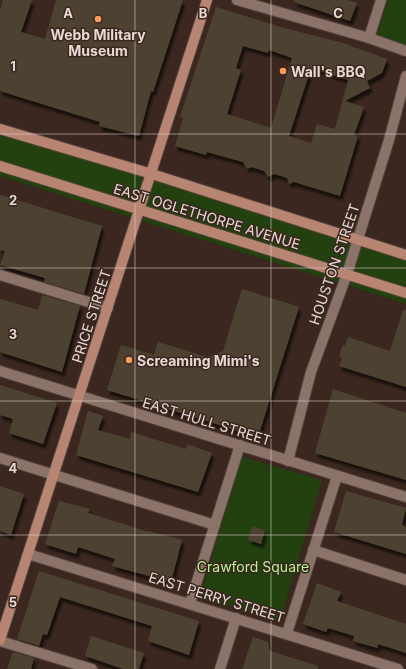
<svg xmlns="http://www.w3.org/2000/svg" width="406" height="669" font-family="Inter,sans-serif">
	<defs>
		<filter id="shadow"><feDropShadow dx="2.5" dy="4.5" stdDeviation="1" flood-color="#0009"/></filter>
	</defs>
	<rect width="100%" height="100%" fill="#3b271f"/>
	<g fill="#22410f">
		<polygon points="388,0 406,0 406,45 377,36"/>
		<polygon points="0,125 406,249 406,304 0,176"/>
		<polygon points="242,457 322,480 280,621 200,597"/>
	</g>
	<g fill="#4e4331" fill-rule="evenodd" filter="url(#shadow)">
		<polygon points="3,0 32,0 21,32 45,39 56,0 183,0 153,92 151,91 139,136 99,126 100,122 0,91 0,10"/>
		<polygon points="294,0 348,0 357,3 350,21 294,2"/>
		<path d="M216 7 284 28 343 43 387 59 382 73 367 81 370 88 345 101 364 107 354 135 358 136 340 196 294 182 289 184 287 178 274 174 268 177 264 171 251 167 247 169 243 162 207 152 206 155 175 146 183 118 180 117ZM243 46 268 53 269 50 292 58 271 128 227 114 241 70 236 68ZM311 68 348 80 335 129 317 124 311 143 289 136Z"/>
		<polygon points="0,195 102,226 84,294 44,282 45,278 0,265 5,251 0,250"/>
		<polygon points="242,289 299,307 258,437 107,390 121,345 154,355 158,342 207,357 223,351"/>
		<polygon points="42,295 80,306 62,372 0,352 0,299 38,310"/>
		<polygon points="403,310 406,310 406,387 339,366 342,358 339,356 343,345 345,346 348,337 390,351"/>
		<polygon points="0,385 57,403 43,444 9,433 13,419 0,415"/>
		<polygon points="333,389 406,413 406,480 315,453"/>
		<polygon points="88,411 103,416 98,430 130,439 131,432 186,449 187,444 212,453 198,492 76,455"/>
		<polygon points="0,486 24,494 11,535 0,531"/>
		<polygon points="346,491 406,508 402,525 406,527 406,554 334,532"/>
		<polygon points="59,501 90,509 88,513 149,532 149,531 182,540 171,582 112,566 115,559 78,547 76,554 45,544"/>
		<polygon points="252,526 265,530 261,544 248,540"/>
		<polygon points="39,571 199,621 189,655 148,641 152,626 60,597 47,635 43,634 39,646 17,639"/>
		<polygon points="317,583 341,592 337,601 406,624 406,653 378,644 377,648 353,641 354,636 328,628 326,632 303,624"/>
		<polygon points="91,636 144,653 139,669 123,669 85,656"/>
		<polygon points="253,637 268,642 270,651 318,666 318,669 242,669"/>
		<polygon points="13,652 34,658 31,669 7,669"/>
	</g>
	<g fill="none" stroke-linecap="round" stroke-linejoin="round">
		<g stroke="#54443e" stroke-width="12">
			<g id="minor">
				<polyline points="237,0 369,38 406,51"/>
				<polyline points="369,38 381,0"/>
				<polyline points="0,275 108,308"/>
				<polyline points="0,371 406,497"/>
				<polyline points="0,458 215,525"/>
				<polyline points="288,461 311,372 347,274 389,140 406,76"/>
				<polyline points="313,550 406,580"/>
				<polyline points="28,554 398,669"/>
				<polyline points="190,603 240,445"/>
				<polyline points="287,633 337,476"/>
				<polyline points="0,641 92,669"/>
				<polyline points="220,669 236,618"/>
			</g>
		</g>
		<g stroke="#54443e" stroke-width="12">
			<g id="major">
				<polyline points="0,129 152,174 406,255"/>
				<polyline points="0,166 406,293"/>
				<polyline points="0,640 207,0"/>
			</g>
		</g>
		<use href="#minor" stroke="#8b736a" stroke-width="10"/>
		<use href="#major" stroke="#b78571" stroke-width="10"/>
	</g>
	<path fill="none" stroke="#e6d8d3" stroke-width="1" stroke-opacity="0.55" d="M135 0V669M271 0V669M0 134H406M0 268H406M0 401H406M0 535H406"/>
	<g fill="#fe9b59" stroke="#3b271f" stroke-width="1.5">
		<circle cx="98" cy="19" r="4"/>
		<circle cx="283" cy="71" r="4"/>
		<circle cx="129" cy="360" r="4"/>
	</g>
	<g text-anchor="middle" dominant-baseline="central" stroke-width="3" stroke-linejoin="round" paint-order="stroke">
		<g font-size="14" font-weight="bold" fill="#e6d8d3" stroke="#3b271f" text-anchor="start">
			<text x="98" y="34" text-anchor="middle">Webb Military<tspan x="98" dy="16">Museum</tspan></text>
			<text x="291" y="71">Wall's BBQ</text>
			<text x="137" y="360">Screaming Mimi's</text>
		</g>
		<g font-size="14" fill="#e6d8d3" stroke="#3b271f">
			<text transform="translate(207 216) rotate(17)">EAST OGLETHORPE AVENUE</text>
			<text transform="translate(334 264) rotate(-71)">HOUSTON STREET</text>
			<text transform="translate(91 316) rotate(-72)">PRICE STREET</text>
			<text transform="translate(207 421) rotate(17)">EAST HULL STREET</text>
			<text transform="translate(217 597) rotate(17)">EAST PERRY STREET</text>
		</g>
		<g font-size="14" fill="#b1f490" stroke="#3b271f">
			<text x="253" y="566">Crawford Square</text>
		</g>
	</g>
	<g font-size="13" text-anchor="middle" font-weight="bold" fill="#e6d8d3" stroke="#3b271f" stroke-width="3" stroke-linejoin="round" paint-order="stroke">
		<text x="68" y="18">A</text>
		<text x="203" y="18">B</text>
		<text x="338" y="18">C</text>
		<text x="13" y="71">1</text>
		<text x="13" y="205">2</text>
		<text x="13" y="339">3</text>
		<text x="13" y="473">4</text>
		<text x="13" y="607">5</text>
	</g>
</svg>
